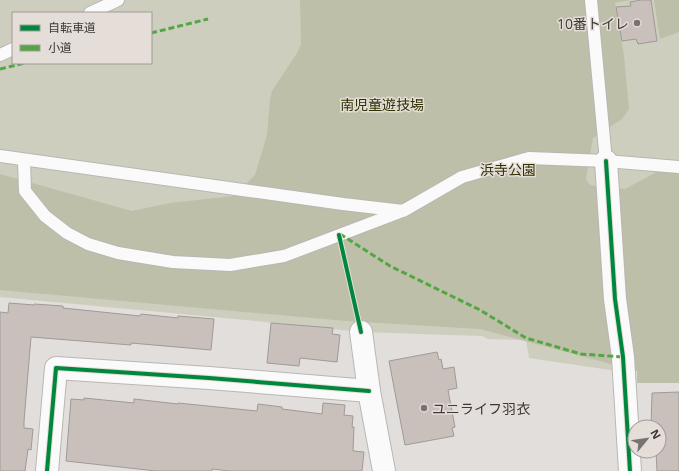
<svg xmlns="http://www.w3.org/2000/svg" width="679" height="471" font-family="'Open Sans','Noto Sans JP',sans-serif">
	<rect width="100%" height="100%" fill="#e2dedb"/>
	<path fill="#cdcebe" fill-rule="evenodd" d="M0 0H679V383H637V371H617L529 358 526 340 488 339 482 336 361 332 256 321 0 297ZM13 13H151V63H13Z"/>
	<g fill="#bebfa8">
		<polygon points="300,0 630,0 615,3 624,56 629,109 622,119 593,138 586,179 590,185 625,189 679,160 679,383 637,383 637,371 480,329 346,321 0,290 0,174 132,211 170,203 234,196 255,175 267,135 270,99 272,91 297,53 301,44"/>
		<polygon points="654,0 679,0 679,32 660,39"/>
	</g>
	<g fill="#cac0bb" stroke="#9d9a98">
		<polygon points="641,0 651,0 657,41 638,44 636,39 622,41 616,7 631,6 630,2"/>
		<polygon points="9,303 34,305 34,304 63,306 63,308 140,316 141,314 178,318 178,316 214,319 211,350 131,343 131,345 31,337 24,421 24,428 33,429 31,450 28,449 25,471 0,471 0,312 8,313"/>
		<polygon points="271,323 333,328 332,334 340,335 337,362 300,358 299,366 267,363"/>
		<polygon points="437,352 439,360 441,359 443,369 454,367 457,388 448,390 455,427 452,428 454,436 405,445 389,361"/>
		<polygon points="679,392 679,471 657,471 656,451 659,451 659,427 651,427 652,393"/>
		<polygon points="84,398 134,403 134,399 178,404 178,403 257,411 258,404 282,407 282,409 322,414 323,403 345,405 344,415 353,416 352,427 354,427 353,451 364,452 362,471 230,471 212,469 212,471 156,471 66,461 71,399 84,400"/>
	</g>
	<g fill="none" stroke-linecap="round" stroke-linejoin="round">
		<g stroke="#b9b6b4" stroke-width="14">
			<g id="lane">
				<polyline points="591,0 606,161"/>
				<polyline points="90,13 118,0"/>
				<polyline points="0,55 13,49"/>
				<polyline points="0,156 343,204 403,211 462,177 529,158 606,161 679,167"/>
				<polyline points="24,160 25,191 45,216 67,233 88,244 118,253 173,262 230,265 284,256 400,212"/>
			</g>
		</g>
		<g stroke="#b9b6b4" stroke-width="24">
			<g id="street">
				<polyline points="606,161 615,299 623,357 630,471"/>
				<polyline points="361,332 369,391 384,471"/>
				<polyline points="47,471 56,368 209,378 369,391"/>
			</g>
		</g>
		<use href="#lane" stroke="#fbfafa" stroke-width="12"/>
		<use href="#street" stroke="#fbfafa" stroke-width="22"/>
		<g stroke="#cecdcd" stroke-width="1">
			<polyline points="21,13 47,0"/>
			<polyline points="0,23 13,17"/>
		</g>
		<g stroke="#54a645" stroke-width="3" stroke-dasharray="6 3" stroke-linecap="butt">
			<polyline points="151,33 208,19"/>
			<polyline points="0,69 25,63"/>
			<polyline points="340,234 390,266 480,310 526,338 581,354 623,357"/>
		</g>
		<g stroke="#e5ddd8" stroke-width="6">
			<g id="cycleway">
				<polyline points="606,161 615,299 623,357 630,471"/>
				<polyline points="339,235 361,332"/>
				<polyline points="47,471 56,368 209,378 369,391"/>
			</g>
		</g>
		<use href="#cycleway" stroke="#00873e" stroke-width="4"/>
	</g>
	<g fill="#767370" stroke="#e5ddd8" stroke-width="1.5">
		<circle cx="637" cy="23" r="4"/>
		<circle cx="424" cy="408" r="4"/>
	</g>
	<g text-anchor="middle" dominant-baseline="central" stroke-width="3" stroke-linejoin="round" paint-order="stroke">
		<g font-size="14" fill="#3c3937" stroke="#e5ddd8" text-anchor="end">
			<text x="629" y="23">10番トイレ</text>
			<text x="432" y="408" text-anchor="start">ユニライフ羽衣</text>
		</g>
		<g font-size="14" fill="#2e3100" stroke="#e5ddd8">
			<text x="382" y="104">南児童遊技場</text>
			<text x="508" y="169">浜寺公園</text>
		</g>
	</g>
	<rect x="12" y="12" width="140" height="52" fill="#e5ddd8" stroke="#a19b98"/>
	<rect x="20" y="25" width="20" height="6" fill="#00873e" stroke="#a19b98"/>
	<text x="48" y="32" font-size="12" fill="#3c3937">自転車道</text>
	<rect x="20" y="45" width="20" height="6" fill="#54a645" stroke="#a19b98"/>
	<text x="48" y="52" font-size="12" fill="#3c3937">小道</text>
	<g transform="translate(647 439) rotate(61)"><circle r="19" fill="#e5ddd8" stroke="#a19b98"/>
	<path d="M0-3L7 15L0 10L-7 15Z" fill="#767370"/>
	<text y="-6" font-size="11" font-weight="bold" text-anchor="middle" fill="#3c3937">N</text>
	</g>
</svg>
